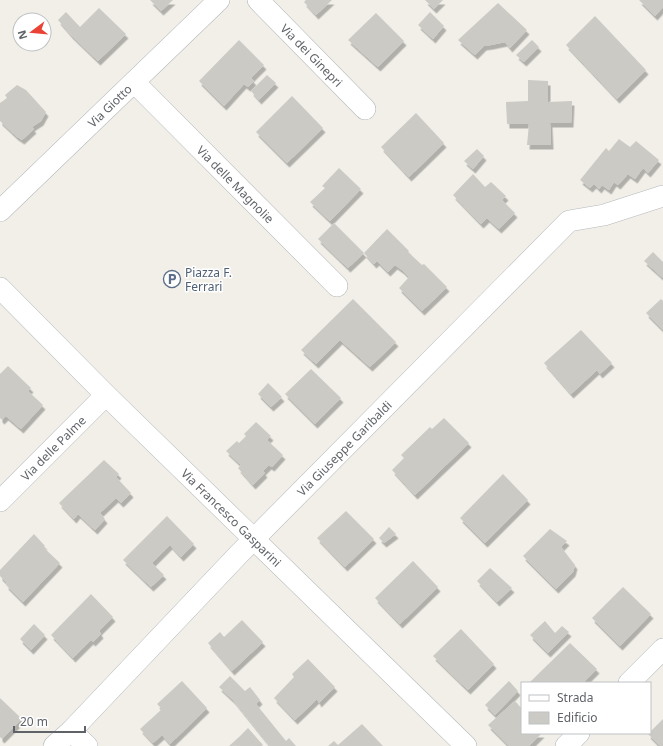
<svg xmlns="http://www.w3.org/2000/svg" width="663" height="746" font-family="'Noto Sans',sans-serif">
	<defs>
		<filter id="shadow"><feDropShadow dx="2.5" dy="4.5" stdDeviation="0" flood-color="#0004"/></filter>
	</defs>
	<rect width="100%" height="100%" fill="#f1efe8"/>
	<g fill="#cccac5" filter="url(#shadow)">
		<polygon points="150,0 173,0 161,11"/>
		<polygon points="306,0 332,0 316,15 304,2"/>
		<polygon points="425,0 443,0 434,9"/>
		<polygon points="639,0 663,0 663,7 655,16"/>
		<polygon points="498,3 527,30 510,48 505,42 491,45 484,46 475,55 458,40"/>
		<polygon points="99,8 126,34 98,61 71,35 58,20 66,12 80,27"/>
		<polygon points="430,12 444,26 433,39 418,25"/>
		<polygon points="376,13 404,41 378,67 348,40"/>
		<polygon points="595,16 646,70 617,99 566,45"/>
		<polygon points="239,40 264,65 251,78 254,81 248,87 244,84 224,106 199,81"/>
		<polygon points="532,40 539,47 524,62 516,55"/>
		<polygon points="267,75 276,83 259,100 251,91"/>
		<polygon points="528,80 548,81 548,102 572,101 571,123 550,123 551,145 527,145 529,124 507,124 506,102 528,101"/>
		<polygon points="17,85 26,90 46,112 41,121 32,127 34,129 22,140 16,136 0,121 0,103 7,98 5,95"/>
		<polygon points="292,96 323,128 287,163 256,132"/>
		<polygon points="416,113 444,143 409,177 381,147"/>
		<polygon points="619,139 630,147 636,141 659,160 648,173 643,168 635,179 628,174 618,185 614,182 609,190 602,185 599,189 594,184 590,188 580,180 606,148 609,151"/>
		<polygon points="477,149 484,156 473,169 464,161"/>
		<polygon points="339,168 361,189 330,221 310,202 325,188 322,186"/>
		<polygon points="473,174 485,187 491,182 506,196 502,200 515,213 499,229 487,218 481,224 453,195"/>
		<polygon points="334,223 364,253 387,229 409,251 408,252 422,265 424,264 447,287 422,311 399,288 409,277 402,270 395,265 388,272 377,261 374,264 364,253 348,268 318,239"/>
		<polygon points="653,252 663,262 663,278 644,261"/>
		<polygon points="353,299 396,342 370,367 340,340 316,364 301,350"/>
		<polygon points="661,299 663,301 663,330 646,313"/>
		<polygon points="581,330 612,363 600,374 597,370 571,394 544,363"/>
		<polygon points="8,366 31,388 28,391 43,405 21,429 6,416 2,420 0,418 0,374"/>
		<polygon points="311,369 341,398 315,424 285,394"/>
		<polygon points="268,383 282,397 271,407 258,394"/>
		<polygon points="444,418 469,443 415,495 392,470 404,458 401,455 430,427 432,429"/>
		<polygon points="256,422 271,436 267,440 283,455 272,467 269,465 263,471 265,473 253,485 238,468 241,465 226,451 237,441 239,443 246,436 244,434"/>
		<polygon points="104,460 119,474 116,477 131,493 121,503 116,498 100,513 105,519 95,530 78,514 74,519 59,503"/>
		<polygon points="503,474 528,500 485,543 460,518"/>
		<polygon points="346,511 374,539 345,567 317,538"/>
		<polygon points="167,516 194,544 181,557 170,545 152,563 164,575 151,587 123,560"/>
		<polygon points="389,527 396,534 384,543 379,538"/>
		<polygon points="550,529 567,541 561,547 575,565 573,572 556,589 523,556"/>
		<polygon points="34,534 45,546 43,547 60,563 23,602 6,585 7,583 0,576 0,570"/>
		<polygon points="413,561 438,587 400,624 375,598"/>
		<polygon points="490,568 512,588 497,602 477,581"/>
		<polygon points="623,587 651,614 620,646 592,618"/>
		<polygon points="91,594 113,617 99,631 101,634 93,642 91,640 73,658 51,635"/>
		<polygon points="242,620 263,642 232,671 208,643 220,632 224,637"/>
		<polygon points="545,621 555,633 562,626 569,632 548,653 530,635"/>
		<polygon points="34,624 45,635 31,650 20,639"/>
		<polygon points="461,629 494,664 468,690 433,656"/>
		<polygon points="570,643 597,669 583,683 529,683"/>
		<polygon points="308,659 335,687 319,703 317,699 295,720 274,698 294,677 292,674"/>
		<polygon points="230,676 245,691 250,687 260,700 256,704 286,741 289,738 296,746 270,746 233,700 219,687"/>
		<polygon points="182,681 207,708 170,744 162,735 153,743 140,729 162,709 157,704"/>
		<polygon points="509,681 518,691 495,715 485,705"/>
		<polygon points="0,698 22,719 2,739 0,737"/>
		<polygon points="515,701 522,709 522,733 542,733 529,746 509,746 488,725"/>
		<polygon points="663,719 663,746 660,746 648,734"/>
		<polygon points="362,724 383,746 328,746 334,741 338,745"/>
		<polygon points="248,728 263,745 229,746 239,737"/>
	</g>
	<g fill="none" stroke-linecap="round" stroke-linejoin="round">
		<g stroke="#b5b8bc" stroke-width="22">
			<g id="street">
				<path id="s1" d="M258 0 365 109"/>
				<path id="s2" d="M134 82 337 286"/>
				<path id="s3" d="M0 211 219 0"/>
				<path id="s4" d="M0 288 106 395 466 746"/>
				<path id="s5" d="M0 501 106 395"/>
				<polyline points="629,683 663,649"/>
				<polyline points="71,731 87,746"/>
				<path id="s6" d="M54 746 71 731 238 555 569 221 604 215 663 196"/>
				<polyline points="566,746 579,733"/>
			</g>
		</g>
		<use href="#street" stroke="#fff" stroke-width="21"/>
	</g>
	<defs>
		<g id="parking-ring" transform="scale(0.9)"><circle r="9.5" fill="#fff" stroke="#5c6f8a" stroke-width="1.5"/><path d="M-3.5-5.5H1a3.5 3.5 0 0 1 0 7H-1V5.5H-3.5ZM-1-3.4V-.6H.8a1.4 1.4 0 0 0 0-2.8Z" fill="#5c6f8a"/></g>
	</defs>
	<g fill-rule="evenodd">
		<use href="#parking-ring" x="172" y="279"/>
	</g>
	<g text-anchor="middle" dominant-baseline="central" stroke-width="3" stroke-linejoin="round" paint-order="stroke">
		<g font-size="12" fill="#5f6368" stroke="#fff">
			<text stroke="none"><textPath href="#s1" startOffset="77">Via dei Ginepri</textPath></text>
			<text stroke="none"><textPath href="#s3" startOffset="152">Via Giotto</textPath></text>
			<text stroke="none"><textPath href="#s2" startOffset="144">Via delle Magnolie</textPath></text>
			<text stroke="none"><textPath href="#s5" startOffset="75">Via delle Palme</textPath></text>
			<text stroke="none"><textPath href="#s6" startOffset="416">Via Giuseppe Garibaldi</textPath></text>
			<text stroke="none"><textPath href="#s4" startOffset="326">Via Francesco Gasparini</textPath></text>
		</g>
		<g font-size="12" fill="#4e5e75" stroke="#fff" text-anchor="start">
			<text x="185" y="272">Piazza F.<tspan x="185" dy="14">Ferrari</tspan></text>
		</g>
	</g>
	<rect x="521" y="682" width="130" height="52" fill="#ffffff" stroke="#bfc1c3"/>
	<rect x="529" y="695" width="20" height="6" fill="#ffffff" stroke="#bfc1c3"/>
	<text x="557" y="702" font-size="12" fill="#5f6368">Strada</text>
	<rect x="529" y="712" width="20" height="12" fill="#cccac5" stroke="#bfc1c3"/>
	<text x="557" y="722" font-size="12" fill="#5f6368">Edificio</text>
	<g transform="translate(32 32) rotate(254)"><circle r="19" fill="#ffffff" stroke="#bfc1c3"/>
	<path d="M0-3L7 15L0 10L-7 15Z" fill="#ea4335"/>
	<text y="-6" font-size="11" font-weight="bold" text-anchor="middle" fill="#5f6368">N</text>
	</g>
	<path d="M14 726v6h71v-6" fill="none" stroke="#5f6368" stroke-width="2"/>
	<text x="20" y="726" font-size="12" fill="#5f6368" stroke="#ffffff" stroke-width="3" paint-order="stroke">20 m</text>
</svg>
